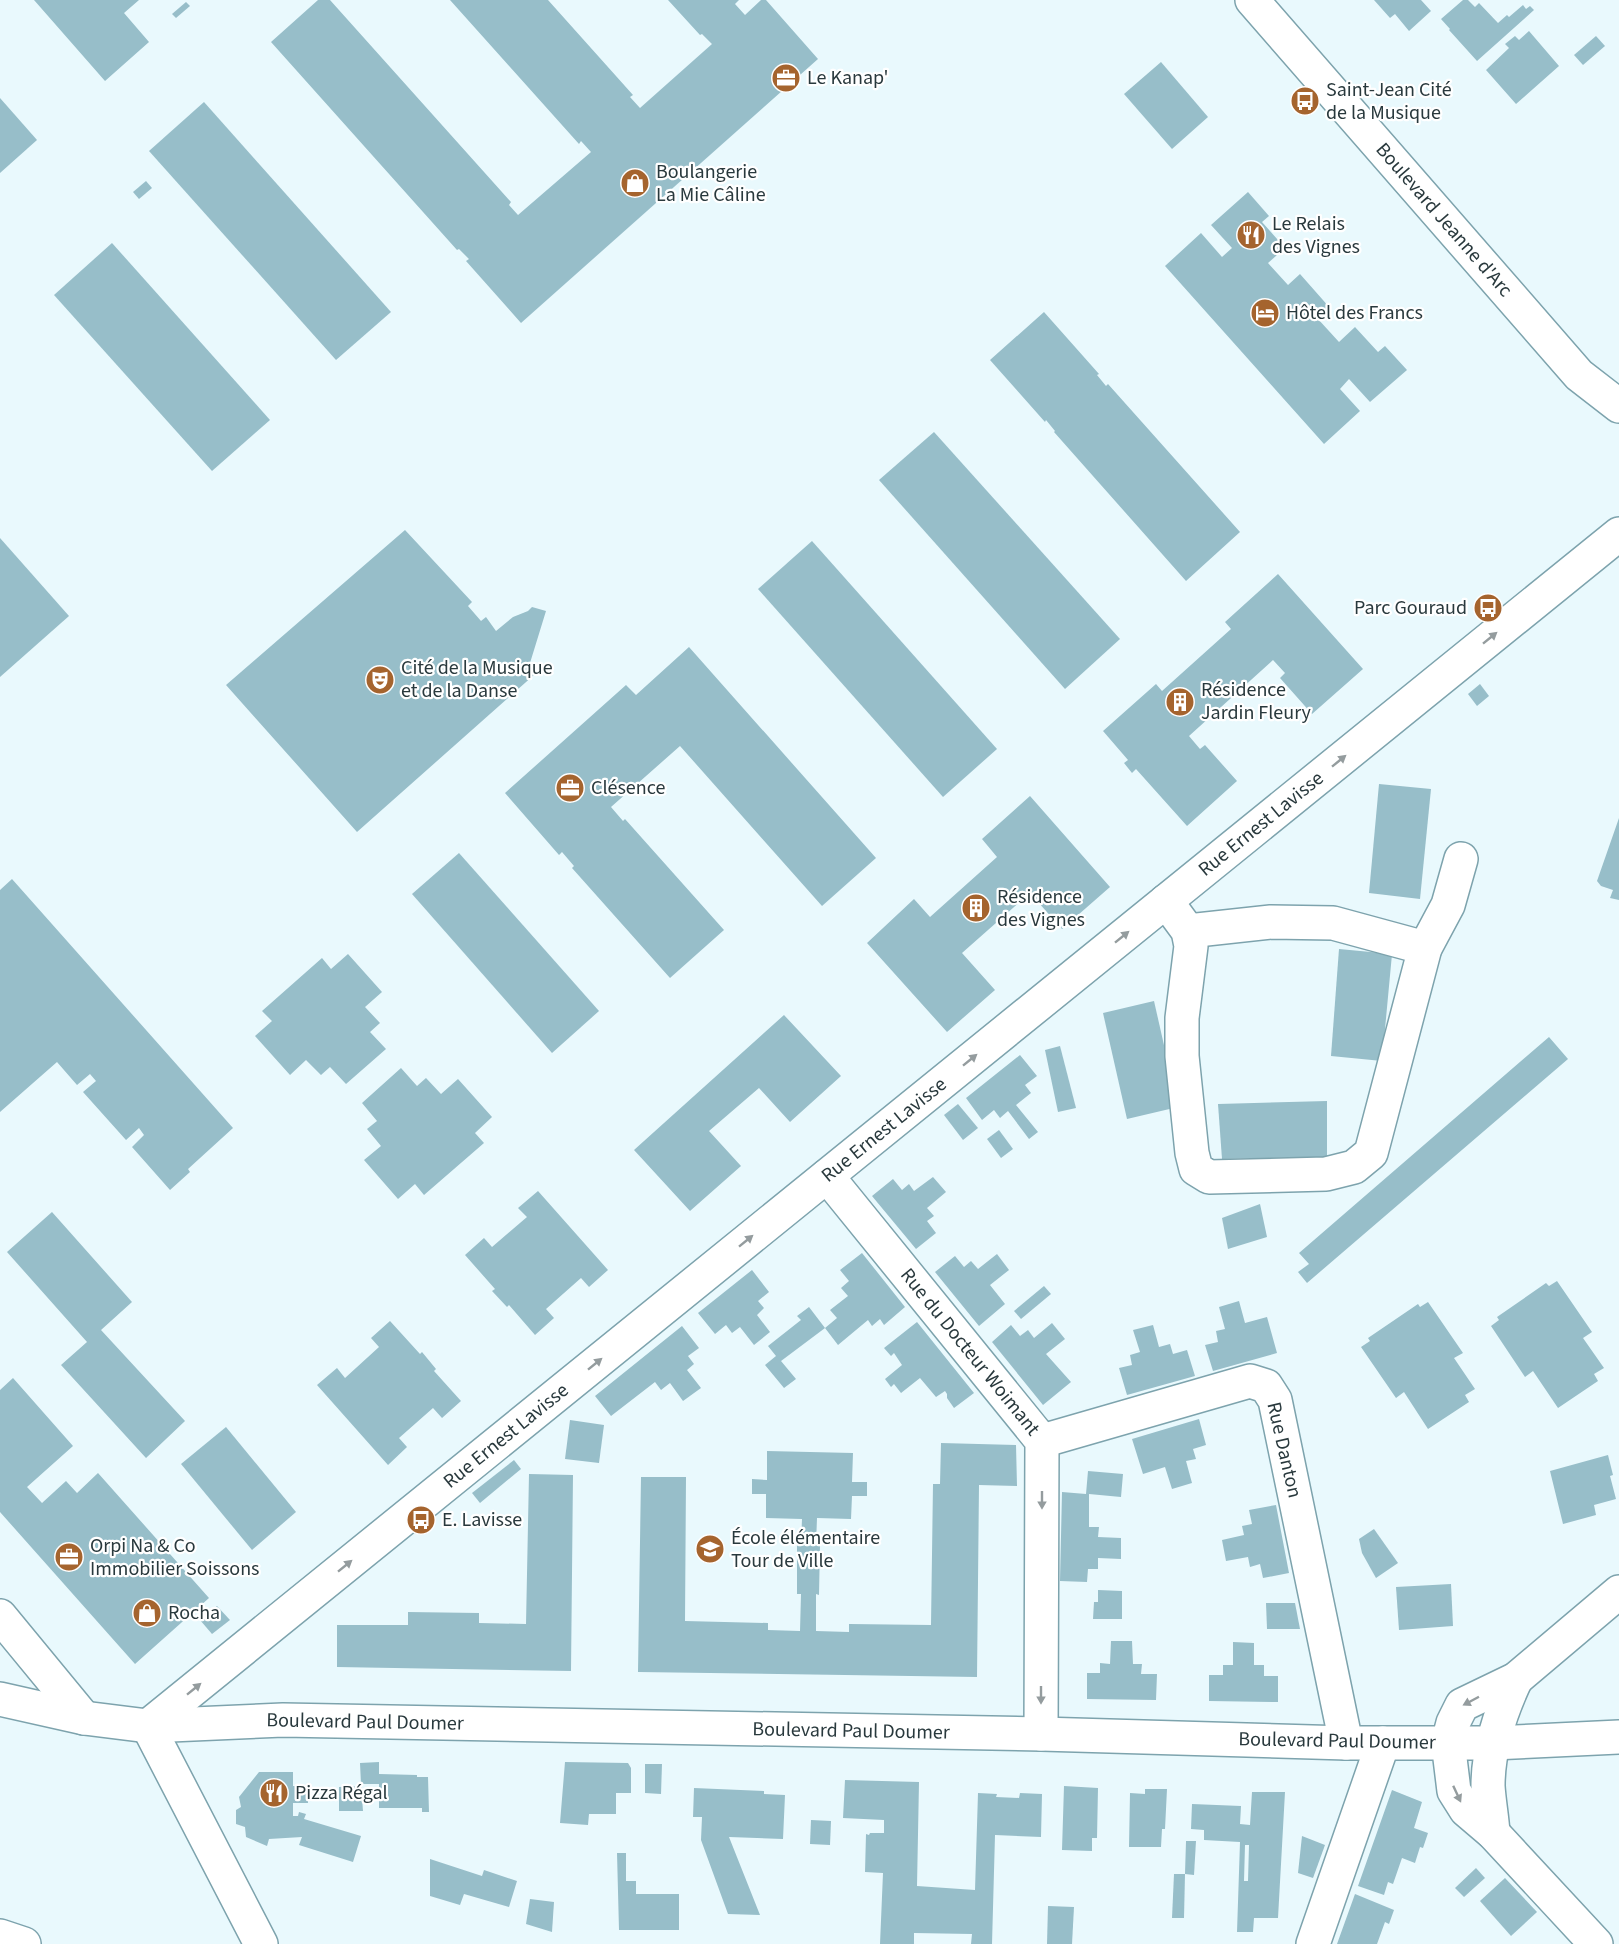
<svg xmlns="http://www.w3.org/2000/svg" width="1619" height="1944" font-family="'Source Sans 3',sans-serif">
	<rect width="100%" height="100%" fill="#e9f9fd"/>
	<g fill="#97bec9" fill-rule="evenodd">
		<polygon points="34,0 139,0 124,13 149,42 105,81"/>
		<polygon points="318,0 330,0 511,202 509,205 518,215 591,152 581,141 579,144 450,0 548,0 633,95 630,97 640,108 712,44 702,34 700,35 668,0 739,0 735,4 745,15 761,0 766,0 818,59 521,323 466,261 469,259 459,249 457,250 271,42"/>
		<polygon points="1374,0 1421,0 1431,11 1409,31 1395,14 1390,18"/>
		<polygon points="1463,0 1468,0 1475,7 1479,3 1498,23 1507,15 1509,17 1523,5 1526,9 1530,6 1534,10 1477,61 1449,30 1450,29 1441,19"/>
		<polygon points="186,2 190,6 176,18 172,14"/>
		<polygon points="1529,31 1559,66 1516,104 1486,70 1509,48 1505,44 1515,36 1519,40"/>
		<polygon points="1596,36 1605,46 1583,65 1574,55"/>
		<polygon points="1161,62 1208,117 1172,149 1124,94"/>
		<polygon points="0,98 37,140 0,173"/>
		<polygon points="204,102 391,312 336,360 149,151"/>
		<polygon points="146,181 152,188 139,199 133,192"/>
		<polygon points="1248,192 1269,216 1262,222 1285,248 1268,263 1288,285 1300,274 1330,308 1318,319 1339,342 1355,327 1378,352 1385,346 1407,370 1370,402 1349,379 1340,389 1360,411 1324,444 1165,266 1201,233 1222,257 1232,248 1211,225"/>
		<polygon points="112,243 270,420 212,471 54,295"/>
		<polygon points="1044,312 1099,374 1097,375 1106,386 1108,384 1240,532 1186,581 1054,432 1055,431 1046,420 1045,422 990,360"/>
		<polygon points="934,432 1120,639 1065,689 879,480"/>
		<polygon points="405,530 472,602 468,606 481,621 486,617 496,631 513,617 528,611 532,607 546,611 530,663 524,664 534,675 357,832 226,685"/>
		<polygon points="0,538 69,616 0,677"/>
		<polygon points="812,541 997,749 943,797 758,589"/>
		<polygon points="1278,574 1363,669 1312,714 1280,678 1285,673 1273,660 1189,736 1200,749 1205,745 1237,781 1187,826 1136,769 1132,773 1124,763 1128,760 1103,731 1156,684 1162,691 1231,629 1225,622"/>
		<polygon points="689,647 876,858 822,906 680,746 611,807 623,821 625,819 724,930 670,978 572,868 574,866 562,852 559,855 505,793 626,685 636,695"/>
		<polygon points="1480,684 1489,696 1477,706 1468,694"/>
		<polygon points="1379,784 1431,789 1420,899 1369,893"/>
		<polygon points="1030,796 1110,887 1062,929 1030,893 962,953 995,990 947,1032 867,943 914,899 930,917 997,857 982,839"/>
		<polygon points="1619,818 1619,900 1610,898 1613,890 1601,886 1597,881"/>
		<polygon points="459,853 599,1011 552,1053 412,894"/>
		<polygon points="12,879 233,1128 188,1169 190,1172 170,1190 132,1147 144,1135 139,1128 126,1140 83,1092 96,1081 90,1074 77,1085 57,1062 0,1112 0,890"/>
		<polygon points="1339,949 1392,954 1382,1061 1331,1056"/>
		<polygon points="348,954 382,992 365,1007 380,1023 370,1032 386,1049 346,1084 330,1067 321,1075 306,1060 290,1075 255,1036 272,1021 262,1011 322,958 331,969"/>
		<polygon points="1154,1001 1178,1107 1127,1119 1103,1013"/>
		<polygon points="784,1015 841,1076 790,1122 759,1088 709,1131 741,1166 690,1211 634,1150"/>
		<polygon points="1549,1037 1568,1059 1307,1283 1298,1272 1309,1264 1299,1253"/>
		<polygon points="1060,1046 1076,1108 1058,1112 1045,1050"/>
		<polygon points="1020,1055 1037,1076 1025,1085 1031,1093 1016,1105 1038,1132 1029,1139 1008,1111 1000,1118 994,1110 982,1120 966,1098"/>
		<polygon points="401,1068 417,1086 426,1078 441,1094 458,1079 492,1117 475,1133 484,1143 424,1195 415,1184 398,1199 364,1160 381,1146 367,1129 377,1121 362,1103"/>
		<polygon points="1327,1101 1327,1157 1222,1159 1218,1104"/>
		<polygon points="958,1104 978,1128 963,1140 944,1115"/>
		<polygon points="999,1130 1013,1149 1001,1158 987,1139"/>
		<polygon points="933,1177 946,1192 927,1208 934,1216 927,1221 936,1233 916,1249 872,1196 893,1179 902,1190 909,1184 914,1191"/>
		<polygon points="538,1191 608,1270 589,1287 581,1278 546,1309 554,1318 535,1335 509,1305 507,1307 492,1291 495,1289 465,1255 484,1238 492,1247 527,1217 518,1208"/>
		<polygon points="1260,1204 1267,1237 1228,1249 1222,1218"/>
		<polygon points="52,1212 132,1302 101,1330 185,1421 146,1458 61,1365 87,1342 7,1252"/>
		<polygon points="862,1253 905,1307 884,1325 880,1319 872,1326 868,1320 838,1345 825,1328 837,1318 830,1310 848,1296 841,1288 849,1281 840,1270"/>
		<polygon points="997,1254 1009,1270 990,1285 1005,1304 979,1326 935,1272 955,1256 964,1267 971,1261 978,1269"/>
		<polygon points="752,1270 769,1292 758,1301 764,1308 757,1315 770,1332 754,1345 740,1327 732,1333 726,1325 715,1334 698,1313"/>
		<polygon points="1557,1281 1592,1332 1583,1338 1604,1368 1594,1374 1598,1381 1558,1408 1533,1371 1525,1377 1491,1326 1499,1320 1497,1317 1546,1283 1549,1286"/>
		<polygon points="1044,1286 1051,1294 1021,1319 1014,1311"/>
		<polygon points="1239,1301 1245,1323 1267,1317 1277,1353 1213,1371 1205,1345 1218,1342 1216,1331 1225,1329 1219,1307"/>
		<polygon points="1428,1302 1463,1353 1454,1358 1475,1389 1465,1395 1469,1402 1428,1429 1404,1392 1396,1398 1361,1347 1370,1341 1368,1338 1418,1304 1420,1307"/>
		<polygon points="809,1307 825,1328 781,1361 796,1379 784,1388 765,1365 776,1356 768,1346 801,1320 797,1316"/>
		<polygon points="390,1321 420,1354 422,1352 436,1369 434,1371 461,1401 442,1418 433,1408 399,1438 407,1447 388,1465 317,1385 337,1368 345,1378 379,1347 371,1338"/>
		<polygon points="917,1322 974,1393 954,1408 947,1398 947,1394 945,1391 936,1397 920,1378 901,1393 894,1384 891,1387 885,1379 902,1365 894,1353 891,1356 884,1348"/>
		<polygon points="1052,1323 1065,1339 1046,1354 1071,1382 1043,1405 992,1342 1011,1325 1020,1336 1028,1330 1034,1338"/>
		<polygon points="1153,1325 1159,1347 1170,1344 1173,1354 1187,1350 1195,1376 1127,1395 1119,1368 1132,1365 1130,1355 1140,1352 1133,1330"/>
		<polygon points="682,1326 699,1348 688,1356 694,1364 687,1370 701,1388 683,1401 670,1383 661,1390 655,1382 611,1416 595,1396"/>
		<polygon points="13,1378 73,1446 27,1487 42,1503 66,1481 77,1493 98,1473 209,1598 135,1664 0,1512 0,1390"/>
		<polygon points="1199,1419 1206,1445 1193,1449 1196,1459 1186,1461 1192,1483 1172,1489 1165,1467 1143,1474 1132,1439"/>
		<polygon points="570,1420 604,1425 599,1463 565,1459"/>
		<polygon points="226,1427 296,1512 252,1550 181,1464"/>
		<polygon points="941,1443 1016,1445 1017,1486 979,1485 977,1677 638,1672 641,1477 686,1477 685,1621 768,1623 768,1630 800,1631 801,1594 797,1594 797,1545 801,1545 802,1519 766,1518 766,1494 752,1494 752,1479 767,1480 767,1451 853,1453 852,1482 867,1482 867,1496 852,1496 851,1519 817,1518 816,1545 820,1545 819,1595 816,1594 816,1631 849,1632 849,1624 931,1625 933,1484 940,1484"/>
		<polygon points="1608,1455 1613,1475 1610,1476 1616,1499 1594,1505 1596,1515 1563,1524 1550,1471"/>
		<polygon points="514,1460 521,1469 480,1503 472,1493"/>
		<polygon points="1088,1471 1123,1474 1121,1497 1089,1494 1089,1527 1099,1527 1098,1537 1121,1538 1121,1559 1098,1558 1098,1569 1088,1569 1087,1582 1060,1581 1062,1492 1086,1494"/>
		<polygon points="529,1474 573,1475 571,1671 337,1667 337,1625 408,1625 408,1612 479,1613 479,1623 526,1624"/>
		<polygon points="1276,1505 1289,1573 1263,1578 1260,1564 1250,1567 1248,1557 1226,1561 1222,1540 1244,1535 1242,1526 1252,1524 1249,1510"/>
		<polygon points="1374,1529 1398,1563 1376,1578 1362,1553 1359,1539"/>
		<polygon points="1451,1584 1453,1626 1399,1630 1396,1587"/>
		<polygon points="1098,1590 1122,1591 1122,1619 1093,1619 1094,1602 1098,1602"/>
		<polygon points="1266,1603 1295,1603 1300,1629 1267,1629"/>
		<polygon points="217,1606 230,1620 212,1634 200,1620"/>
		<polygon points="1111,1641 1132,1641 1133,1664 1142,1664 1141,1674 1157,1674 1156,1700 1087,1699 1087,1673 1100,1673 1100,1663 1110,1664"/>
		<polygon points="1233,1642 1254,1643 1254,1665 1264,1665 1264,1676 1278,1676 1278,1702 1209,1701 1209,1675 1223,1675 1223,1665 1233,1665"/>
		<polygon points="379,1762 379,1774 417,1775 417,1777 428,1777 429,1812 422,1812 422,1808 379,1808 379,1784 361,1784 360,1763"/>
		<polygon points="565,1762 628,1763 631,1768 631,1793 616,1793 616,1814 589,1814 588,1825 560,1823"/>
		<polygon points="645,1764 662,1764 661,1794 645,1793"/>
		<polygon points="259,1772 293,1772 293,1786 308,1786 308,1803 293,1803 293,1816 298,1816 299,1812 306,1814 304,1819 361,1836 353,1862 299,1845 302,1837 269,1839 267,1846 246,1837 245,1827 236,1824 236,1810 241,1807 239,1797"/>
		<polygon points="845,1780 919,1782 917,1886 975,1890 978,1793 997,1794 996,1797 1019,1798 1020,1793 1042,1794 1041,1837 995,1835 992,1944 971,1944 972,1934 914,1933 914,1944 880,1944 883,1873 865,1872 866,1834 869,1835 870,1833 884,1833 884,1820 843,1818"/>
		<polygon points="361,1786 363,1811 339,1811 339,1787"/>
		<polygon points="1064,1786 1098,1788 1097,1838 1092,1838 1092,1851 1062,1850"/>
		<polygon points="694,1788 764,1791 764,1794 785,1795 783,1839 729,1837 760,1915 728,1914 701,1840 702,1817 693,1817"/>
		<polygon points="1145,1789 1167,1789 1165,1829 1162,1829 1161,1847 1129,1847 1130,1793 1145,1794"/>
		<polygon points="1392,1790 1422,1802 1414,1828 1428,1833 1423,1848 1420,1847 1415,1863 1402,1858 1393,1884 1388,1882 1384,1895 1358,1886"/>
		<path d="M1252 1792H1285L1278 1918H1254L1253 1932H1237L1240 1842 1204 1840V1830L1191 1829 1192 1804 1241 1806 1240 1824 1250 1825ZM1245 1845H1249L1248 1881H1244Z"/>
		<polygon points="811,1820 831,1821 830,1845 810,1844"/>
		<polygon points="1302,1836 1325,1845 1313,1878 1298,1873"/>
		<polygon points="1186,1841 1196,1841 1194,1875 1185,1874"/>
		<polygon points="617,1853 626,1853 626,1881 636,1881 636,1894 679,1894 679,1930 619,1930"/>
		<polygon points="430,1859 482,1876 484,1870 517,1881 509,1907 464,1894 460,1905 430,1896"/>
		<polygon points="1476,1868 1485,1878 1464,1897 1455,1888"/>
		<polygon points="1174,1874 1185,1874 1184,1918 1172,1918"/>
		<polygon points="1505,1878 1537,1912 1511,1936 1480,1901"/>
		<polygon points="1355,1894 1394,1910 1389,1924 1385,1922 1377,1944 1337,1944"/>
		<polygon points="530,1899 554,1902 552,1932 526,1924"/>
		<polygon points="1048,1906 1074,1907 1072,1944 1047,1944"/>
	</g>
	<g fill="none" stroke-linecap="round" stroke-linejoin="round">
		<g stroke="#7da3ad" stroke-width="36">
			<g id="minor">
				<polyline points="1252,0 1579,375 1619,406"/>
				<polyline points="1166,901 1188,931 1191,946 1182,1018 1182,1056 1192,1153 1196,1169 1209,1177 1326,1174 1354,1167 1371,1153 1425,948 1448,905 1461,859"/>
				<polyline points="1188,931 1271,922 1333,923 1425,948"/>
				<polyline points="827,1176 1042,1441 1041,1734"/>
				<polyline points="1042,1441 1250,1381 1266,1386 1275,1400 1346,1743"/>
				<polyline points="0,1616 84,1718"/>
				<path d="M1493 1833C1492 1817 1489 1802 1488 1786 1488 1748 1500 1713 1516 1679"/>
				<polyline points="0,1936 24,1944"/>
				<polyline points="261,1944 148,1726 1619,534"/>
				<polyline points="1313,1944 1383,1743"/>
				<polyline points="1596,1944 1493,1833 1466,1810 1454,1791 1448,1742 1453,1723 1462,1705 1516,1679 1619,1592"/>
			</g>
		</g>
		<g stroke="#7da3ad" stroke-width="36">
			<polyline id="major" points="0,1699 84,1718 148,1726 283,1720 1041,1734 1346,1743 1493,1743 1619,1737"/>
		</g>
		<use href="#minor" stroke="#fff" stroke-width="33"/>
		<use href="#major" stroke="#fff" stroke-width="33"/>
	</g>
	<defs><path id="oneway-solid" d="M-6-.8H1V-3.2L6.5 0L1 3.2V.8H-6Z" transform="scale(1.5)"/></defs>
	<g fill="#949c9e">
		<use href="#oneway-solid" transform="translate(1490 638) rotate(-39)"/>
		<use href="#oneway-solid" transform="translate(1339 761) rotate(-39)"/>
		<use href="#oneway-solid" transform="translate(1122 937) rotate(-39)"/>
		<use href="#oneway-solid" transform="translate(970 1060) rotate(-39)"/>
		<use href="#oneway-solid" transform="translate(746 1241) rotate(-39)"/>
		<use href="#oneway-solid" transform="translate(595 1364) rotate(-39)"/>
		<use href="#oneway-solid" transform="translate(1042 1500) rotate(90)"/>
		<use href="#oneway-solid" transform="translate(345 1566) rotate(-39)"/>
		<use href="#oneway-solid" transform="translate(194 1689) rotate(-39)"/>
		<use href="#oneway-solid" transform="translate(1041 1695) rotate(90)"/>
		<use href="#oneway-solid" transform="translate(1471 1701) rotate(152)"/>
		<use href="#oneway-solid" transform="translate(1457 1794) rotate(65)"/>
	</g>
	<defs>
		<g id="office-disc" transform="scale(1.5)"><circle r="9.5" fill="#a5642e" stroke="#fff"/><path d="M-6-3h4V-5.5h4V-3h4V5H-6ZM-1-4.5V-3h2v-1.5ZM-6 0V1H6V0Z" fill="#fff"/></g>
		<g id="bus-disc" transform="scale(1.5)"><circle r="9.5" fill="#a5642e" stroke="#fff"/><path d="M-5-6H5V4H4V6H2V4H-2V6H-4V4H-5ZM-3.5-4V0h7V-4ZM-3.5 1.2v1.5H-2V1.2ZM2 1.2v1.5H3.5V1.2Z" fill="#fff"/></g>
		<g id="shop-disc" transform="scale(1.5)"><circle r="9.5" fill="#a5642e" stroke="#fff"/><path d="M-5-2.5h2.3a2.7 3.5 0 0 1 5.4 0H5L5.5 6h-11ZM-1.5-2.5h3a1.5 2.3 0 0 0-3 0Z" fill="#fff"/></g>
		<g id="restaurant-disc" transform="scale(1.5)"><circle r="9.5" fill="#a5642e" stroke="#fff"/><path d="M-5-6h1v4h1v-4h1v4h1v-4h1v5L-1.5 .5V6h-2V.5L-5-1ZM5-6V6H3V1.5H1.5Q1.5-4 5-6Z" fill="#fff"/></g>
		<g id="hotel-disc" transform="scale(1.5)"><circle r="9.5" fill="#a5642e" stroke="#fff"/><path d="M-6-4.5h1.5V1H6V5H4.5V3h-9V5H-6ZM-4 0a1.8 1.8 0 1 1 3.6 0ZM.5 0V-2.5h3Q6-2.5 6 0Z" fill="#fff"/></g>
		<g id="theatre-disc" transform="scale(1.5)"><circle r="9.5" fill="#a5642e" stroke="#fff"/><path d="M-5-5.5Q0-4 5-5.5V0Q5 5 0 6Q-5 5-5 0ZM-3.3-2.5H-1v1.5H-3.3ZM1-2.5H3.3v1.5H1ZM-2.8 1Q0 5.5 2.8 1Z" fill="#fff"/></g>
		<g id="building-disc" transform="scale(1.5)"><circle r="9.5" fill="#a5642e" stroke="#fff"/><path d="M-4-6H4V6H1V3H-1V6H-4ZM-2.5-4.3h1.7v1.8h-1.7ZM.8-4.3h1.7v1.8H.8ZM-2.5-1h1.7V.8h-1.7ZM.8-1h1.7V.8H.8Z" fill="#fff"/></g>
		<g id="school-disc" transform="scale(1.5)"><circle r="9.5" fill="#a5642e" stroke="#fff"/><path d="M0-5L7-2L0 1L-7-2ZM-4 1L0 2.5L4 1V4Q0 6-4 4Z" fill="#fff"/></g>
	</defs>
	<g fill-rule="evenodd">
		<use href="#office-disc" x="786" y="78"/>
		<use href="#bus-disc" x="1305" y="101"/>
		<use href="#shop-disc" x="635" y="183"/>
		<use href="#restaurant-disc" x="1251" y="235"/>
		<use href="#hotel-disc" x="1265" y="313"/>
		<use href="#bus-disc" x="1488" y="608"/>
		<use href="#theatre-disc" x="380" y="680"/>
		<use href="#building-disc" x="1180" y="702"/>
		<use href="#office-disc" x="570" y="788"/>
		<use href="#building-disc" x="976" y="908"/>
		<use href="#bus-disc" x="421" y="1520"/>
		<use href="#school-disc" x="710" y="1549"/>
		<use href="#office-disc" x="69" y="1557"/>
		<use href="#shop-disc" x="147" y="1613"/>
		<use href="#restaurant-disc" x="274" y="1793"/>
	</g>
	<g text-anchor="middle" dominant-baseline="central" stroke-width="4.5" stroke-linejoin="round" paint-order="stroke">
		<g font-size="20" fill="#29393d" stroke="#fff" text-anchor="start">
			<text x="807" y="78">Le Kanap'</text>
			<text x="1326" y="90">Saint-Jean Cité<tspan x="1326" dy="23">de la Musique</tspan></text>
			<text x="656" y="172">Boulangerie<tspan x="656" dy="23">La Mie Câline</tspan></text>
			<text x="1272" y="224">Le Relais<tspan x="1272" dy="23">des Vignes</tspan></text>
			<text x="1286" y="313">Hôtel des Francs</text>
			<text x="1467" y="608" text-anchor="end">Parc Gouraud</text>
			<text x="401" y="668">Cité de la Musique<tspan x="401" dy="23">et de la Danse</tspan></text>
			<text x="1201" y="690">Résidence<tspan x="1201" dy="23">Jardin Fleury</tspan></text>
			<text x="591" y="788">Clésence</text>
			<text x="997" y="897">Résidence<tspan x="997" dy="23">des Vignes</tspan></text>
			<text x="442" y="1520">E. Lavisse</text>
			<text x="731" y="1538">École élémentaire<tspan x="731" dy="23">Tour de Ville</tspan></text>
			<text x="90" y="1546">Orpi Na &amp; Co<tspan x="90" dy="23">Immobilier Soissons</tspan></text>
			<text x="168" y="1613">Rocha</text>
			<text x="295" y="1793">Pizza Régal</text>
		</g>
		<g font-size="20" fill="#29393d" stroke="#fff">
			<text transform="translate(1444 220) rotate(49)">Boulevard Jeanne d'Arc</text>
			<text transform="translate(1261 824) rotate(-39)">Rue Ernest Lavisse</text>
			<text transform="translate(884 1130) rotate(-39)">Rue Ernest Lavisse</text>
			<text transform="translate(970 1352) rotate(51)">Rue du Docteur Woimant</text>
			<text transform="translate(506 1436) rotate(-39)">Rue Ernest Lavisse</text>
			<text transform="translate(1284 1450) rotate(77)">Rue Danton</text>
			<text transform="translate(365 1722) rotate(1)">Boulevard Paul Doumer</text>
			<text transform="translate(851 1731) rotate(1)">Boulevard Paul Doumer</text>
			<text transform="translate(1337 1741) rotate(1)">Boulevard Paul Doumer</text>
		</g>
	</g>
</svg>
